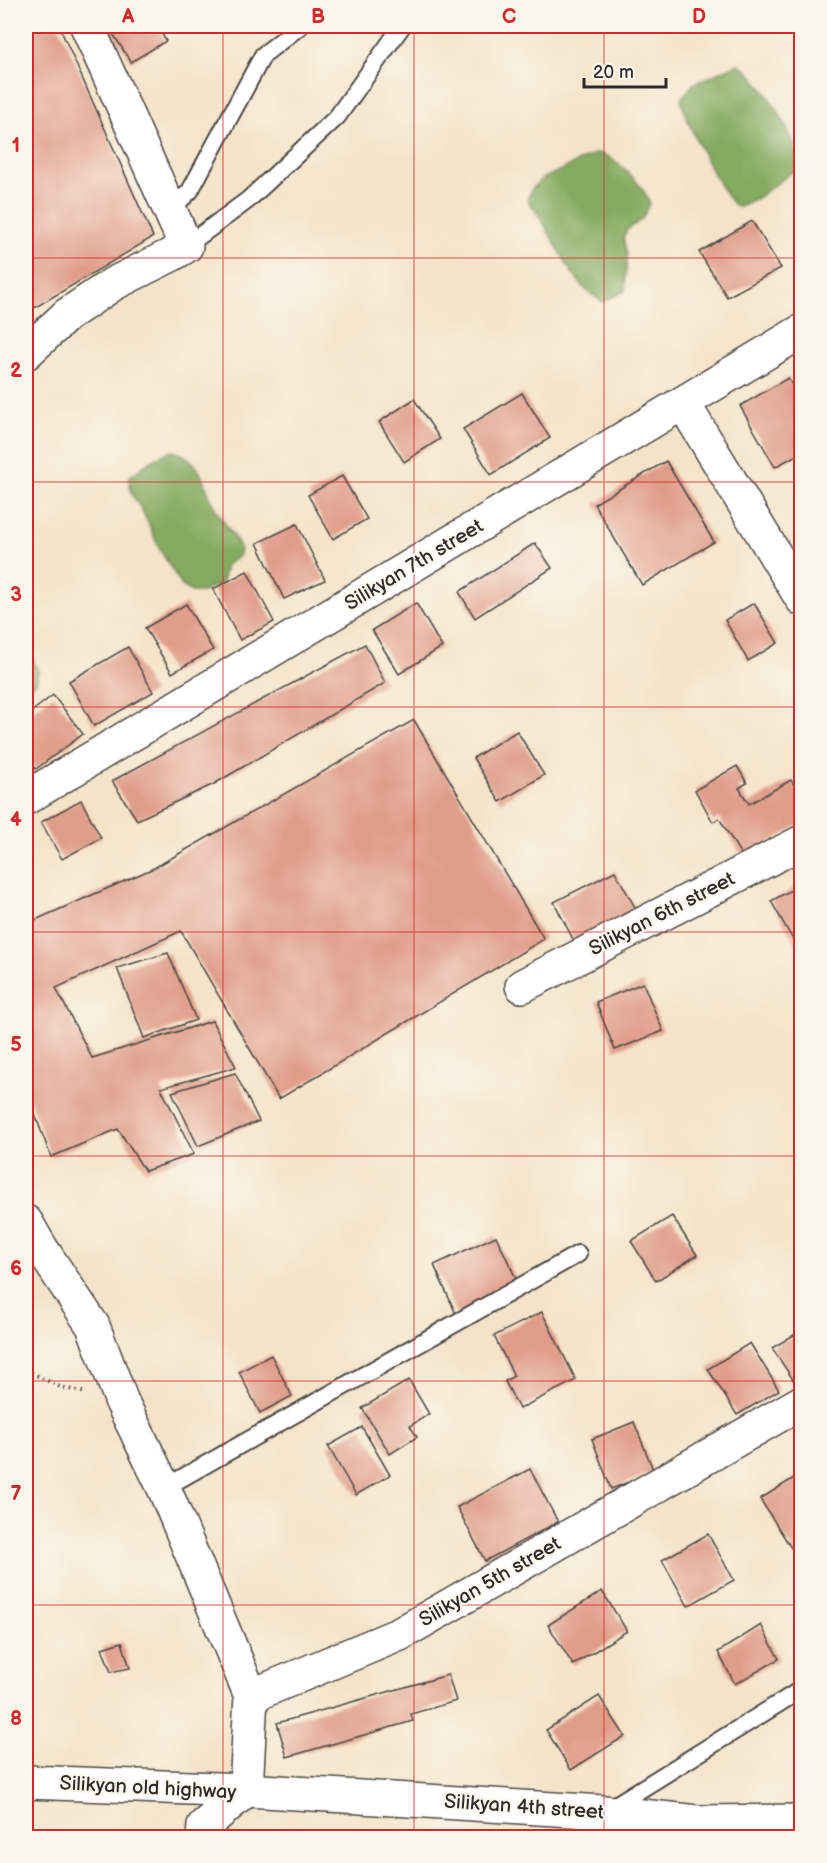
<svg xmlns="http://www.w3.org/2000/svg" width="827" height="1863" font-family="'Balsamiq Sans',sans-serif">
	<rect width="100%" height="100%" fill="#fbf7ec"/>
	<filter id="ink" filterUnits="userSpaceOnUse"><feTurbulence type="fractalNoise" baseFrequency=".0167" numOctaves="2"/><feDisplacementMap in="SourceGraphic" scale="12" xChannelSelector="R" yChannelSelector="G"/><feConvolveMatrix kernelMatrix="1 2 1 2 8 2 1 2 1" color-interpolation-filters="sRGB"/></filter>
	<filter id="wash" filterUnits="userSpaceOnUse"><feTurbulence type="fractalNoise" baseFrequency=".008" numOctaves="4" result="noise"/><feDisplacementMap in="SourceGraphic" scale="24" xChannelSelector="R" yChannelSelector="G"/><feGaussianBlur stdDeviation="1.35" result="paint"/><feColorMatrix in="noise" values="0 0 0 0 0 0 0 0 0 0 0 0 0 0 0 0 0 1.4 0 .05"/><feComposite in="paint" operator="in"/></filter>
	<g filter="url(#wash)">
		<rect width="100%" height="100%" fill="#f5e3c9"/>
		<g fill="#85ab61" stroke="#586b46" stroke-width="1.5">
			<path d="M738 64C759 73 801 144 799 167L796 169 757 198 737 207C721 196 685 119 681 99L693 84Z"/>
			<path d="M596 153C616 155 643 186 650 203L642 219 627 230 623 237 627 254 625 291 602 302 587 291 572 273 538 214 529 203 528 198 532 189 542 179Z"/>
			<path d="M173 451C202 459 202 481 213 504 221 519 232 532 240 547L239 556 226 565 222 582 202 592H192L182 586 160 550 143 512 131 493 129 477C142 467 157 455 173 451Z"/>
			<polygon points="26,644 38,671 36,683 26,690"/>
		</g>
		<g id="blocks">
			<g fill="#e09d89">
				<polygon points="33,26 59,26 153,237 26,313 26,30"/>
				<polygon points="108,26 157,26 166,41 131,62"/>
				<polygon points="752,221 781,268 727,297 699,252"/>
				<polygon points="788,378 802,402 802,452 775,467 740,406"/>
				<polygon points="522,393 550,438 491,475 463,429"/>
				<polygon points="414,399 440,439 404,462 379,422"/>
				<polygon points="666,461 714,542 642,585 594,504"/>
				<polygon points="342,476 367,519 333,539 308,495"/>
				<polygon points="297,524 325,580 284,599 257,543"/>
				<polygon points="535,543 552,568 475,618 459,592"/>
				<polygon points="247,571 274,622 240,640 213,589"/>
				<polygon points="416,603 442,647 399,674 372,630"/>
				<polygon points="754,603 778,643 748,661 725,620"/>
				<polygon points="186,604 213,650 172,673 145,628"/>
				<polygon points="365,644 385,683 214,784 137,820 112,781"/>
				<polygon points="128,647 153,692 94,726 69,681"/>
				<polygon points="53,695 83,734 36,769 26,754 26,716"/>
				<polygon points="414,720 544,939 279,1099 181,931 56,988 92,1058 212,1021 236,1067 161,1088 194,1154 145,1171 118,1129 51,1157 26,1091 26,924 154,868"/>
				<polygon points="517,731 544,775 500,802 473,758"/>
				<polygon points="737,766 747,783 739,788 749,804 791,780 802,798 802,823 743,858 719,818 713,822 695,790"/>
				<polygon points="81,800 101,838 62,859 41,822"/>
				<polygon points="615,871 637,911 575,943 554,902"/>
				<polygon points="802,884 802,942 796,945 771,901"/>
				<polygon points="168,953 196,1020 144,1038 117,968"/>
				<polygon points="643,983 663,1031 615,1050 596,1002"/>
				<polygon points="235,1073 259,1121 198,1146 172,1092"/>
				<polygon points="672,1216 697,1255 656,1281 631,1241"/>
				<polygon points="496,1236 520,1287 457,1316 434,1265"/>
				<polygon points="542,1312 576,1380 519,1409 505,1381 514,1376 494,1336"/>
				<polygon points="802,1330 802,1377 794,1381 772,1348"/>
				<polygon points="750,1343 779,1390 737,1415 708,1369"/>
				<polygon points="271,1355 292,1396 260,1413 239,1372"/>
				<polygon points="409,1380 429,1414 410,1426 417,1437 390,1454 362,1408"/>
				<polygon points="634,1422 654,1472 611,1489 592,1439"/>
				<polygon points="362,1427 390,1475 356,1495 328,1446"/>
				<polygon points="530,1469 558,1522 485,1561 457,1507"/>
				<polygon points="802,1473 802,1565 760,1499"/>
				<polygon points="708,1534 734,1580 688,1606 662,1560"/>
				<polygon points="602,1591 627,1631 573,1665 548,1625"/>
				<polygon points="761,1625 779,1659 735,1684 718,1652"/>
				<polygon points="122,1642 130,1668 111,1672 102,1648"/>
				<polygon points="448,1675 456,1701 411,1714 413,1721 287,1757 277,1723"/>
				<polygon points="599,1696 625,1736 571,1770 546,1730"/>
			</g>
		</g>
	</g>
	<g filter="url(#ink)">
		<use href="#blocks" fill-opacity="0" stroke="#494743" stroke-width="1.5"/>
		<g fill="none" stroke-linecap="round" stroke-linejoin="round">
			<g stroke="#494743" stroke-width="20">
				<g id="service">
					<polyline points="170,210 190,191 263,55 300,26"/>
					<polyline points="186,246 248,200 337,117 402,26"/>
					<polyline points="164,1488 578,1254"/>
					<polyline points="609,1809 802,1689"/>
				</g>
			</g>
			<g stroke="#494743" stroke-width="36">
				<g id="minor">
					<polyline points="26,353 67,315 113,284 171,255 186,246 87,26"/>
					<polyline points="683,403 802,599"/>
					<polyline points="26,798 802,331"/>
					<polyline points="522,986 802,842"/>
					<polyline points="26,1222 41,1248 93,1326 122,1402 164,1488 251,1696"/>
					<polyline points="246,1790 251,1696 400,1634 802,1402"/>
				</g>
			</g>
			<g stroke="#494743" stroke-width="36">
				<g id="tertiary">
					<polyline points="26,1782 246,1790 604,1812 698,1822 802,1821"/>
					<polyline points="203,1838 204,1826 246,1790"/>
				</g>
			</g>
			<polyline stroke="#494743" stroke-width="4" stroke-dasharray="1.5 4.5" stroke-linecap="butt" points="26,1370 60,1387 86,1393"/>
			<use href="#service" stroke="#fff" stroke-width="16"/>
			<use href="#minor" stroke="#fff" stroke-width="33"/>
			<use href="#tertiary" stroke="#fff" stroke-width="33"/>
		</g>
	</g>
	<path fill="none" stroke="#d62828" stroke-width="1.5" stroke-opacity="0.55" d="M223 26V1838M414 26V1838M604 26V1838M26 258H802M26 482H802M26 707H802M26 932H802M26 1156H802M26 1381H802M26 1605H802"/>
	<g text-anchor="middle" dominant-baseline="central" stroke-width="4.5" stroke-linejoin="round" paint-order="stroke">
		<g font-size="20" fill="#2b2b2b" stroke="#fbf7ec">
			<text transform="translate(414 565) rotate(-31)">Silikyan 7th street</text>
			<text transform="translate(662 914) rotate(-27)">Silikyan 6th street</text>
			<text transform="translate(490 1582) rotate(-30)">Silikyan 5th street</text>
			<text transform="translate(148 1788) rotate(3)">Silikyan old highway</text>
			<text transform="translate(524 1807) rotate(4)">Silikyan 4th street</text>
		</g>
	</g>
	<rect width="827" height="1863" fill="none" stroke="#fbf7ec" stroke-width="66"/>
	<path d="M584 78v9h82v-9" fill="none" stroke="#2b2b2b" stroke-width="3"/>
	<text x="593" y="78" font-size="18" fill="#2b2b2b" stroke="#fbf7ec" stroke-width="4.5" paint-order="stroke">20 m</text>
	<rect x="33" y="33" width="761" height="1797" fill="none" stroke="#d62828" stroke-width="2"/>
	<g font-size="20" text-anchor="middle" font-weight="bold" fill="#d62828">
		<text x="128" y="23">A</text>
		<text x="318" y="23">B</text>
		<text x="509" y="23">C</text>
		<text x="699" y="23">D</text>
		<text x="16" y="152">1</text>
		<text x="16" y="377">2</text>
		<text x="16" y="601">3</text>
		<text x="16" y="826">4</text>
		<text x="16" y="1051">5</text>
		<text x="16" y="1275">6</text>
		<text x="16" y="1500">7</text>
		<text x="16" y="1725">8</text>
	</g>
</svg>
